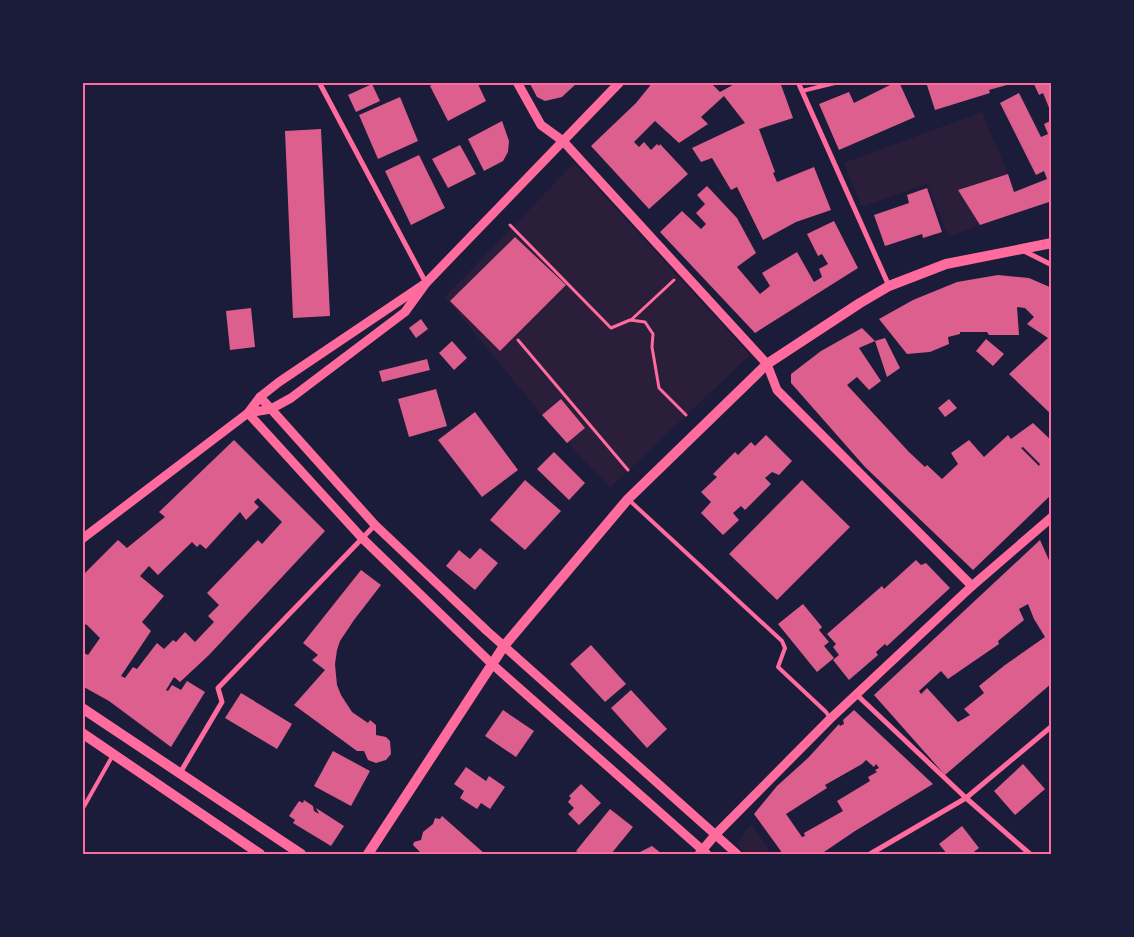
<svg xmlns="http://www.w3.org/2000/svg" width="1134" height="937" font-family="Rubik,sans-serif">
	<rect width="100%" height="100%" fill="#1b1b3a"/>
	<g fill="#2a1e3b">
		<polygon points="982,112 1008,174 958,190 980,225 949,237 927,184 862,207 844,163"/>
		<polygon points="574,163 750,355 610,488 542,415 445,297"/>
		<polygon points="752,825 768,848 769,851 767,854 745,854 737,844 748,827"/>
	</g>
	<g fill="#dd5f8e" fill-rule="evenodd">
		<polygon points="437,82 477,82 486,101 448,121 430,86"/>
		<polygon points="529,82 578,82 562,97 545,101 537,97"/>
		<polygon points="653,82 710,82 720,92 738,82 780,82 793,118 759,129 775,172 773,173 777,182 814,167 831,210 796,222 763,240 737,187 731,190 712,158 701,162 692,148 745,123 724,96 701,117 708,124 679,143 655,121 634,142 639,147 644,142 651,150 657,144 659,146 660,144 688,174 649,209 591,146 636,103"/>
		<polygon points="896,82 899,82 915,117 839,150 819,104 849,92 854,103"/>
		<polygon points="926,82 1014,82 1014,83 989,90 990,93 935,110"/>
		<polygon points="1033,82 1052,82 1052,115 1043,93 1039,95"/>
		<polygon points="372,84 380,101 356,112 348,95"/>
		<polygon points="1019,93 1041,137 1048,134 1044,124 1052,120 1052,201 980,225 958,190 1008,174 1014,192 1047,179 1044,171 1036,175 1000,103"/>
		<polygon points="400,97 418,141 378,159 359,115"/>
		<polygon points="502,121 509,141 508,152 503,161 484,171 468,139"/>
		<polygon points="321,129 330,316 293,318 285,131"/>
		<polygon points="460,145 476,174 448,188 432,159"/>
		<polygon points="419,155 445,208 411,225 385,171"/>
		<polygon points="707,186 737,218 756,253 737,267 760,294 770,286 762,273 797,252 814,282 822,277 819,269 828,264 822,254 818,256 807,234 834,221 858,268 755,333 660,232 682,211 701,229 706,224 696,213 705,204 697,195"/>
		<polygon points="927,188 942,232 923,238 922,234 885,246 874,215 909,203 907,195"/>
		<polygon points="515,237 566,285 500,351 450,301"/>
		<polygon points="998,275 1029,278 1052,288 1052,415 1009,374 1048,338 1027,324 1034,317 1025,308 1017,307 1019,335 989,335 987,332 960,332 960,334 948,337 949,344 930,352 907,354 879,319 913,300 957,282"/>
		<polygon points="251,308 255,347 230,350 226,311"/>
		<polygon points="421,319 428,329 416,338 409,328"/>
		<path d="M862 328 875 341 859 348 881 381 869 390 857 377 847 385 909 452 925 467 927 465 942 479 958 464 951 453 969 440 984 457 1008 435 1011 439 1033 423 1052 441V494L973 570 865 467 791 383V374L821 351ZM1023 447 1040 464 1039 466 1021 448Z"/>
		<polygon points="885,338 900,368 887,377 875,341"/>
		<polygon points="986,339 1004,354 993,366 976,351"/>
		<polygon points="452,341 467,358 454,370 439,353"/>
		<polygon points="427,359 430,370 382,382 379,371"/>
		<polygon points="436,389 447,426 409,437 398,399"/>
		<polygon points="561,399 585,428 567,443 542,415"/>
		<polygon points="949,399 957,408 945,417 938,408"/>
		<polygon points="475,412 518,470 482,497 438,440"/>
		<polygon points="766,435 792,461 779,475 772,472 765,478 771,484 745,510 741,506 733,513 739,520 723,535 701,513 711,502 701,492 717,477 713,474 735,452 738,455 751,442 755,446"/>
		<path d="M234 440 325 531 209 655 180 682 174 677 166 690 168 691 172 685 181 690 187 681 205 692 171 747 109 701 82 686V652L88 655 100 638 87 625 82 623V576L118 540 127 548 165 517 159 512ZM258 498 282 522 262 544 258 540 207 593 219 605 208 616 214 622 195 642 185 632 176 642 173 640 164 649 157 643 137 669 133 667 125 678 121 676 151 631 142 622 164 596 140 576 149 566 158 575 192 542 197 547 200 544 206 549 240 512 246 520 259 507 254 502Z"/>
		<polygon points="554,452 585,483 569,500 537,469"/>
		<polygon points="525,480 561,511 525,550 490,520"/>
		<polygon points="802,480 850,527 777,600 729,554"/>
		<path d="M1040 540 1052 567V683L945 775 874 695ZM1028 604 1034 619 1045 637 1005 665 979 686 984 693 964 709 970 715 958 722 927 688 921 694 919 691 941 671 948 679 999 644 998 641 1024 620 1019 609Z"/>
		<polygon points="480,548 498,563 475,590 446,566 459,550 470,559"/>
		<polygon points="916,560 921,565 926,563 950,588 887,646 885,644 876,652 878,655 849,680 833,660 839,655 833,647 836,644 827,634 882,586 884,589"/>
		<polygon points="361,570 381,585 354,620 340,641 337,650 335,664 336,675 337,685 341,695 352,712 368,723 370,720 376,725 376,735 386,737 390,741 391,754 386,760 376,763 368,760 364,751 357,751 294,705 325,670 312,660 318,655 303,643"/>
		<polygon points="803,604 822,627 819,630 829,642 824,646 834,658 817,672 778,624"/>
		<polygon points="591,645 626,684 605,702 570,664"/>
		<polygon points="631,690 667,729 647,748 611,708"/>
		<polygon points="241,693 292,724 277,749 225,718"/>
		<polygon points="503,710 534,731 516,757 485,736"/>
		<path d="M854 710 933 784 855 831 821 854H783L754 814 777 786 808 758 839 724 840 726 844 724 843 720ZM866 760 874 767 876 764 879 768 875 770 877 772 868 777 870 781 837 801 843 811 804 833 805 836 802 837 786 814 827 788 825 785 862 764Z"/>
		<polygon points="333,751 370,771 351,806 314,786"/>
		<polygon points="1023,764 1045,789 1015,815 994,791"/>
		<polygon points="466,767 486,781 489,776 505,787 490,809 481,803 477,809 460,798 464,791 454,784"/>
		<polygon points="581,784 601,803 579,825 568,814 574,808 568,802 571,798 569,796"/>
		<polygon points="304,800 313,806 314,811 319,814 316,808 344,826 331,846 293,823 295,820 289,816 299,801 303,803"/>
		<polygon points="610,809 633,827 611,854 581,854 576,851"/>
		<polygon points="442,816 485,854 422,854 413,845 414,842 421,840 423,832 433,824 435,818 440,819"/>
		<polygon points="962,826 979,848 971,854 947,854 939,844"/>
		<polygon points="652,846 662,854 636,854"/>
	</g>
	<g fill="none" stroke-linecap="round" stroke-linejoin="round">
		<g stroke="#ff6b9d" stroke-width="3">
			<polyline points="510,225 611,328 630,320 645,322 653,334 652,347 659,388 686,415"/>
			<polyline points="631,320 674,280"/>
			<polyline points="518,340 628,470"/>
		</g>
		<g stroke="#ff6b9d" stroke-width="4">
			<polyline points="802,91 839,82"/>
			<polyline points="629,500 782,641 785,648 778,667 826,712 830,718"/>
			<polyline points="82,810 113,755"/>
		</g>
		<g stroke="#ff6b9d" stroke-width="5">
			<polyline points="319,82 426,283"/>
			<polyline points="798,82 889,286"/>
			<polyline points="1022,250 1052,265"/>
			<polyline points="857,695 966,798 1030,854"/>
			<polyline points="180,773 222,702 218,688 375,525"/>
			<polyline points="870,854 966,798 1052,726"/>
		</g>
		<g stroke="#ff6b9d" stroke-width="9">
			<polyline points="517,82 541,125 563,141 767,364 777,390 972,586"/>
			<polyline points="426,283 405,312 291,398 271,409 375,525 487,631 737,854"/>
			<polyline points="260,397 279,382 426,283 620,82"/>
			<polyline points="248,413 362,538 492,664 707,854"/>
			<polyline points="82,539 248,413 260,397 271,409 248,413"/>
			<polyline points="699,854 716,834 830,719 972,586 1052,517"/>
		</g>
		<g stroke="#ff6b9d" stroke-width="10">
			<polyline points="82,708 301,854"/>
			<polyline points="82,733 260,854"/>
			<polyline points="368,854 504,646 628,499 767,364 860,303 889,286 946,264 1052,243"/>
		</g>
	</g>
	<rect width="1134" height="937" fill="none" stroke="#1b1b3a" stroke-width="168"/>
	<rect x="84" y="84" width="966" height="769" fill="none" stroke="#ff6b9d" stroke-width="2"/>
</svg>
